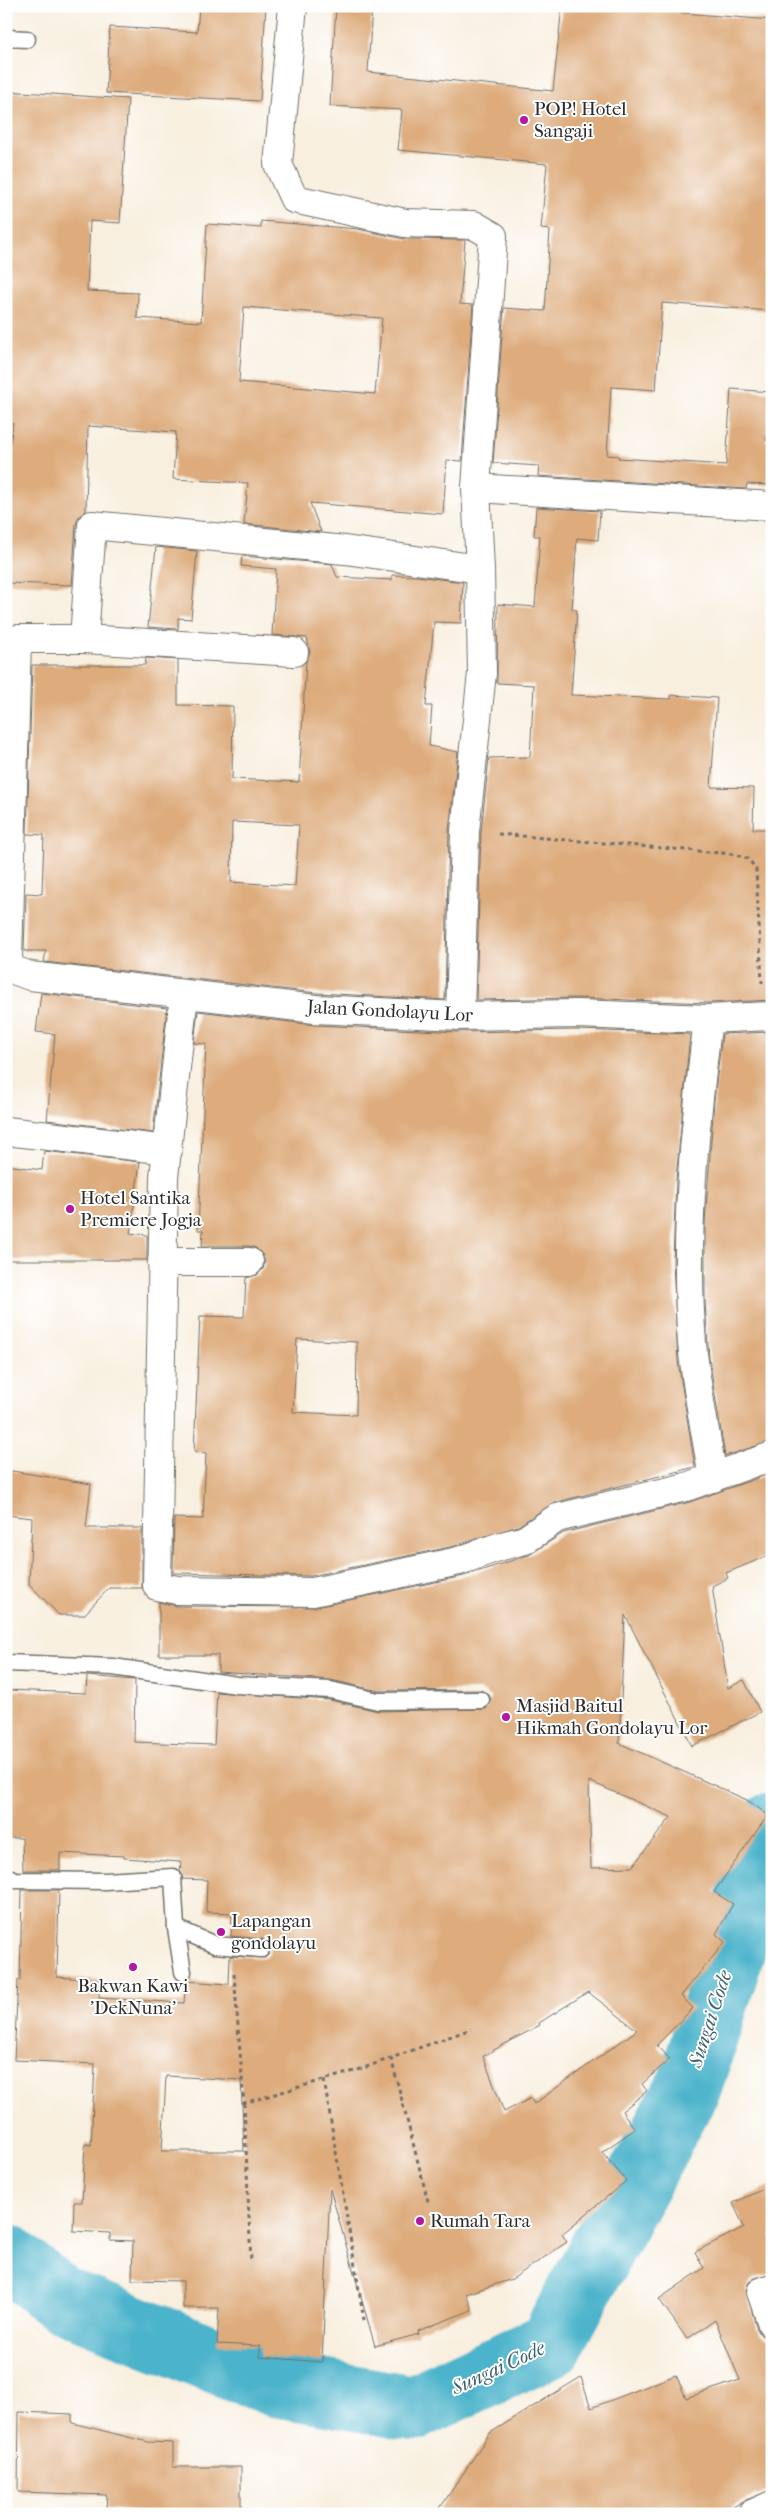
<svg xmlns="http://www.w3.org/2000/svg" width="778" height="2520" font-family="'IM FELL French Canon',serif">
	<rect width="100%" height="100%" fill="#fff"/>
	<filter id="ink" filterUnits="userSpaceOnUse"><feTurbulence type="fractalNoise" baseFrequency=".02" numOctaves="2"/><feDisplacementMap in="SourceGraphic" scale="10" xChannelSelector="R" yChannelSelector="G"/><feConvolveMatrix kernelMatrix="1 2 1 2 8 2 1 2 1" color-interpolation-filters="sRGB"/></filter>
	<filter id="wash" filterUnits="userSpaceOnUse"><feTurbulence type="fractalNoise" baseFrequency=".0096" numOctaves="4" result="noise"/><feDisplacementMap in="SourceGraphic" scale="20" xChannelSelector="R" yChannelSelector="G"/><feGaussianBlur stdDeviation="1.12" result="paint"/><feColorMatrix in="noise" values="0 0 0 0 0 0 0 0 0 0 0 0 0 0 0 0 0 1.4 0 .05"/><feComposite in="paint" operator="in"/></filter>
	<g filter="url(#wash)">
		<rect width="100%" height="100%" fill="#f8efdf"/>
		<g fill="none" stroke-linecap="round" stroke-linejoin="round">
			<polyline stroke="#4cb3cb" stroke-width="66" points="6,2256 61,2299 275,2384 413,2408 551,2344 690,2084 772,1825"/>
		</g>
		<g id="blocks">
			<g fill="#ddab7c" fill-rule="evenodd">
				<polygon points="199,6 266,6 260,101 106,93 110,27 197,32"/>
				<polygon points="336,6 372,6 368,72 553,91 562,6 658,6 657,11 772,20 772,311 662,303 656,390 611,387 607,455 619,456 618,458 726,465 731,389 770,392 766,441 772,441 772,485 747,484 746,489 538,476 539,466 493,463 504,308 545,311 550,230 541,229 547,164 398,150 402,110 330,106"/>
				<path d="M6 91 128 99 120 223 90 221 87 291 138 293 137 318 201 322 207 224 261 228V221L358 229 404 239 465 240 460 304 473 305 462 461 447 460 443 514 310 503 321 532 244 524 248 483 173 479 176 432 88 426 86 511 79 516 76 524 72 585 6 583V477L13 423H6ZM244 307 382 318 375 394 239 382Z"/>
				<polygon points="536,507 600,511 598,540 577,538 572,609 577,610 571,695 671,699 671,695 717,698 711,787 754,788 753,829 772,829 772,1000 708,1003 577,998 476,1000 481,832 489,758 530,757 534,685 497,683 498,604 535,607 540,536 534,536"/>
				<polygon points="156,547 197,551 191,619 178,618 178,629 148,627"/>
				<path d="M242 556 332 564 337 577 392 580V575L416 576 463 582 461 623 434 622 426 706H432L429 746 458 752 449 831 445 1000 317 993 44 962 46 951H24L26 893 42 894 44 835 27 834 32 665H145L146 658 178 660V705L233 706 232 779 299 782 306 661 310 652 307 638 272 635 276 569 241 566ZM232 822 299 825 295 886 231 882Z"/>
				<polygon points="41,993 167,1008 153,1133 47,1120 55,1034 36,1032"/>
				<path d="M198 1011 315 1025 459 1032 577 1030 690 1034 676 1179 673 1262 678 1362 695 1467 553 1503 518 1526 455 1546 311 1576 173 1573 174 1518 203 1519 206 1453 194 1452 200 1316 244 1317 246 1278 257 1275 263 1269 265 1262 262 1254 256 1248 249 1246H202L203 1230H198L206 1044 194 1043ZM297 1339 357 1342 356 1415 293 1412Z"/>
				<polygon points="772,1032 772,1441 725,1456 709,1358 705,1302 705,1222 714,1101 722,1034"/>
				<polygon points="44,1151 140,1162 130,1233 147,1235 147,1260 6,1260 6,1165 42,1170"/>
				<polygon points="6,1470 91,1484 86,1528 142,1528 142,1588 109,1588 84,1615 59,1615 29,1584 32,1518 6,1515"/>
				<path d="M772 1473V1554L726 1573 728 1578 712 1586 728 1688 744 1680 760 1712 692 1746 625 1615 619 1743 747 1800 768 1815 714 1892 733 1904 716 1934 725 1942 681 1996 693 2008 657 2045 670 2059 642 2084 647 2091 622 2111 635 2129 602 2152 626 2181 562 2234 567 2242 512 2279 466 2294 472 2310 418 2331 419 2334 375 2346 330 2189 322 2362 260 2357V2346L217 2344 219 2308H183V2281L132 2280 133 2241 110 2240V2233L73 2231 74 2202H82L85 2144 91 2145 95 2064 14 2060 18 1980H20L22 1890H59L57 1977 100 1980 99 1998 184 2003 186 1981 229 1984 230 1956 265 1958 269 1954 270 1945 262 1939 231 1936 232 1913 206 1912 207 1880 183 1879 180 1870 181 1862 124 1858V1856L60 1853V1870H23L22 1838H6V1690L86 1693 87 1676 135 1680 134 1742 214 1745 217 1692 329 1700 378 1711 486 1709 491 1699 489 1695 481 1690 379 1691 331 1680 218 1672V1655H159V1602L177 1606 316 1607 464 1576 529 1555 563 1533 690 1502ZM589 1781 671 1817 632 1867 591 1868ZM588 1992 637 2030 534 2104 531 2098 504 2112 483 2056 540 2025 539 2023ZM166 2076 241 2080 244 2151H162Z"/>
				<polygon points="772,2185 772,2273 755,2278 749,2282 746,2290 757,2329 761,2335 768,2339 772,2347 772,2490 746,2500 720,2514 436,2514 490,2433 581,2377 591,2408 676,2375 686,2398 740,2380 715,2320 687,2339 659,2299 704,2268 695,2252 744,2227 733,2203"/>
				<polygon points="19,2412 72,2414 72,2423 148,2442 173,2443 173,2467 241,2467 241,2514 165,2514 106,2509 107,2495 18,2492"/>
			</g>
		</g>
	</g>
	<g filter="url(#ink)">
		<use href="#blocks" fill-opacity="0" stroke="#73706a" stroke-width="1"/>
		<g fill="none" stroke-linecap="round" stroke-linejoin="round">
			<g stroke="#73706a" stroke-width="19">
				<g id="lane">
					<polyline points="6,38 27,39"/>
					<polyline points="6,1663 113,1667 237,1685 330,1690 378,1701 481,1700"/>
					<polyline points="6,1876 15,1880 105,1881 173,1877 176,1928 183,1972"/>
					<polyline points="176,1928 215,1945 261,1949"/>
				</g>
			</g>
			<g stroke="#73706a" stroke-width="30">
				<g id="street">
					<polyline points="476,488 772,506"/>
					<polyline points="84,639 294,652"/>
					<polyline points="6,752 14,752 8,958 11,969 30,976 316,1009 460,1016 577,1014 708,1019 772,1016"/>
					<polyline points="14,752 17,639 84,639 92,525 345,550 480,569 476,488 493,236 474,225 405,223 294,199 278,164 293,6"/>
					<polyline points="184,995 164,1177 157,1586 177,1590 313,1592 459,1561 498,1547 525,1540 557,1518 686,1487 772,1456"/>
					<polyline points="460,1016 465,831 482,673 480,569"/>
					<path d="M708 1019C695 1126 683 1235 692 1343 696 1388 706 1433 713 1478"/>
					<polyline points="6,1131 168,1150"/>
					<polyline points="162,1262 249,1262"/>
					<polyline points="772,2288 761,2292 772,2324"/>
					<polyline points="752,2514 772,2505"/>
				</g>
			</g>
			<g stroke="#73706a" stroke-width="3" stroke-dasharray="4 4" stroke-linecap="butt">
				<polyline points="498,834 733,854 749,859 756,870 762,983"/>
				<polyline points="234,1974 244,2103 358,2070 471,2029"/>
				<polyline points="391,2058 429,2205"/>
				<polyline points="324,2080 364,2320"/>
				<polyline points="244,2103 251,2263"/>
			</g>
			<use href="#lane" stroke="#fff" stroke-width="16"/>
			<use href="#street" stroke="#fff" stroke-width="28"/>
		</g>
	</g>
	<g fill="#b5179e" stroke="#fff" stroke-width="2">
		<circle cx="524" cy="120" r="5"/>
		<circle cx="70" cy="1209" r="5"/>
		<circle cx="506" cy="1717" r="5"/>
		<circle cx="221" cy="1932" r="5"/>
		<circle cx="133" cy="1967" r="5"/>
		<circle cx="420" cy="2221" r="5"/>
	</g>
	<g text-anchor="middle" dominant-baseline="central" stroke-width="4" stroke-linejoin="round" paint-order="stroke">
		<g font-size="19" fill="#2b2b2b" stroke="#fff" text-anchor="start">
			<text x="534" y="109">POP! Hotel<tspan x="534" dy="22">Sangaji</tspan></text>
			<text x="80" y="1198">Hotel Santika<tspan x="80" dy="22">Premiere Jogja</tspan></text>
			<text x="516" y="1706">Masjid Baitul<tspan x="516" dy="22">Hikmah Gondolayu Lor</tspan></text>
			<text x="231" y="1921">Lapangan<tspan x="231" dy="22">gondolayu</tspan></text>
			<text x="133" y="1986" text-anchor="middle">Bakwan Kawi<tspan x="133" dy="22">'DekNuna'</tspan></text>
			<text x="430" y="2221">Rumah Tara</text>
		</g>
		<g font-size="19" fill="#2b2b2b" stroke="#fff">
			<text transform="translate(390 1011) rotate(3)">Jalan Gondolayu Lor</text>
		</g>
		<g font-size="20" font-style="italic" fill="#38616b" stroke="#fff">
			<text transform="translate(710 2019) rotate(-72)">Sungai Code</text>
			<text transform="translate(498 2368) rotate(-25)">Sungai Code</text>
		</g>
	</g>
	<rect width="778" height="2520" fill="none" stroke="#fff" stroke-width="25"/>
</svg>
